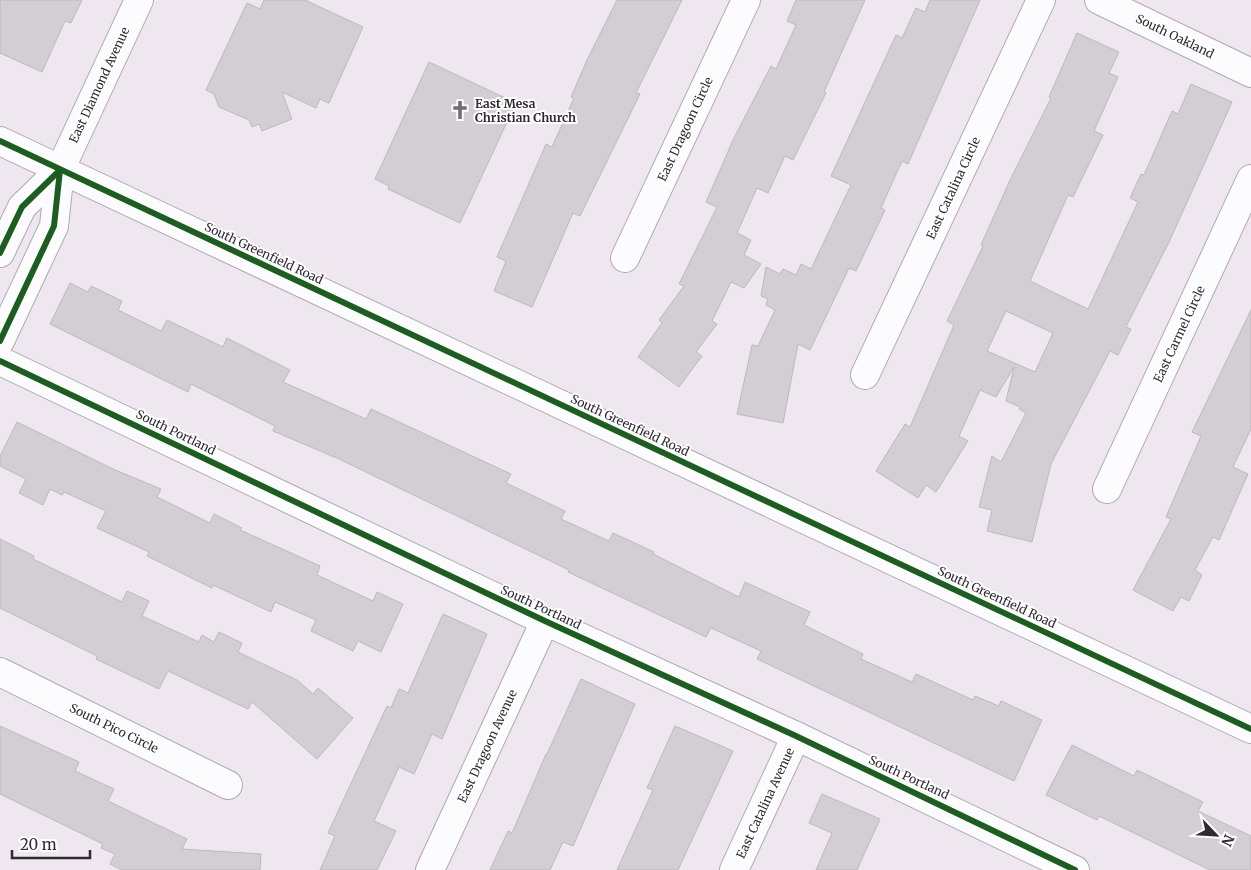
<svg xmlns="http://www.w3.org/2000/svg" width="1251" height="870" font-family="Merriweather,serif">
	<rect width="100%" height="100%" fill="#eee7f0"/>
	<g fill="#d3ced4" stroke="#bdb7be" fill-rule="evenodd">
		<polygon points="0,0 82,0 71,23 65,21 42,72 0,53"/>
		<polygon points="264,0 305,0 363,27 329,103 320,99 316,108 282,92 292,119 262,131 259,124 252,127 249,120 219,107 214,94 206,90 247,3 260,9"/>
		<polygon points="617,0 682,0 636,93 640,94 580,216 573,213 532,307 494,291 506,261 497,257 546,144 552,147 574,98 571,97 587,60"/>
		<polygon points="796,0 865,0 824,92 826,93 793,160 785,156 768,193 757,188 737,233 751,240 744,255 761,264 744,288 731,282 712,321 717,324 696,352 702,356 679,387 638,357 662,323 659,320 684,286 679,284 717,207 706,202 733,140 771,66 776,69 796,25 787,21"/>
		<polygon points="930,0 980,0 908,164 902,161 881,208 885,210 856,271 849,268 810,350 798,344 783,423 737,414 752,345 758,346 775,310 766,305 768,299 761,296 766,267 780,274 783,269 796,275 801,264 811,269 851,185 831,176 896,35 902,38 916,8 925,12"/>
		<path d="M1077 33 1119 52 1109 73 1118 77 1094 131 1103 135 1073 197 1068 195 1030 281 1088 309 1138 202 1130 198 1141 174 1144 175 1172 111 1178 114 1191 84 1232 102 1170 240 1126 327 1131 329 1118 355 1110 351 1051 464 1032 542 987 531 992 510 979 507 992 456 1001 462 1026 413 1019 409 1020 407 1006 401 1014 367 996 397 980 390 959 436 968 441 936 492 926 485 918 498 876 471 905 424 910 427 954 325 947 321 983 246 981 245 1010 180 1051 98 1049 97ZM1006 311 1053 333 1035 372 987 351Z"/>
		<polygon points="429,62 516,103 460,223 388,189 389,186 375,179"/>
		<polygon points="70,283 88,292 91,286 122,301 118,310 161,331 167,320 223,347 227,338 290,370 283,382 366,419 371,409 511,474 506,483 565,511 561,519 609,541 613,533 654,552 653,554 739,597 745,582 810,612 804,625 863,654 861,659 912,682 916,674 973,700 975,696 999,706 1001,701 1042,720 1014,781 757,659 761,651 711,628 706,637 568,572 569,570 339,459 273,431 275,426 191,384 188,392 50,324"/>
		<polygon points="1251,310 1251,429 1233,467 1248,474 1219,540 1213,537 1195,570 1202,575 1189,601 1181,597 1173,611 1133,590 1171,519 1166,517 1201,436 1192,432"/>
		<polygon points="17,422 113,469 161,489 157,497 210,523 214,514 242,528 240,530 320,566 317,575 373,601 377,592 403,604 381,652 358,641 353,651 311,631 316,620 275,602 271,612 213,585 212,588 147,556 149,552 97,528 106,511 64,492 62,495 50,489 43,505 19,493 26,479 0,466 0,456"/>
		<polygon points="0,539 34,556 33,559 122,602 127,591 149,601 142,616 199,642 202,635 214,642 219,632 242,643 238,652 297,680 313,694 318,688 353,718 317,759 252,702 248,709 168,671 159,689 96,659 97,656 0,608"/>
		<polygon points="443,614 487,634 442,739 432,734 414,774 399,767 374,821 396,831 377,870 320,870 335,836 328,833 387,706 391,708 399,689 408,693"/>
		<polygon points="581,679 635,704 573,846 563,842 550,870 490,870 508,831 512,833 546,754 547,754"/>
		<polygon points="0,726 79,762 75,771 114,789 108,801 187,839 182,849 261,854 260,870 122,870 110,864 115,854 101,848 103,844 0,794"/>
		<polygon points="675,726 733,751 678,870 617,870 653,790 647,788"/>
		<polygon points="1072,745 1134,776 1137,770 1203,802 1198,811 1251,836 1251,870 1210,870 1099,816 1097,820 1046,795"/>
		<polygon points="822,794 880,819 857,870 816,870 832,833 809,823"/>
	</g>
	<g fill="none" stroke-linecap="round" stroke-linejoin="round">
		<g stroke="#afa9b0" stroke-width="30">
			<g id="minor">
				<polyline points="1099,0 1251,73"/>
				<polyline points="625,258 746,0"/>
				<polyline points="0,361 545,621 796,736 1075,870"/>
				<polyline points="865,375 1041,0"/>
				<polyline points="1107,489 1251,179"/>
				<polyline points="0,672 228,785"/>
				<polyline points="430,870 545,621"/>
				<polyline points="734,870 796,736"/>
			</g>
		</g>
		<g stroke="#afa9b0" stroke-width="30">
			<g id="tertiary">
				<polyline points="0,253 22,207 60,170"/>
				<polyline points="0,341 54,226 60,170 139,0"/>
			</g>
		</g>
		<g stroke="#afa9b0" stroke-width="30">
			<polyline id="secondary" points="0,141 1251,729"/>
		</g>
		<use href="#minor" stroke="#fcfbfd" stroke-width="28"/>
		<use href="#tertiary" stroke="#fcfbfd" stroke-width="28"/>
		<use href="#secondary" stroke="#fcfbfd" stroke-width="28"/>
		<g stroke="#fff" stroke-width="9">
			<g id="cycleway">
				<polyline points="0,141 1251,729"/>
				<polyline points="0,253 22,207 60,170"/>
				<polyline points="0,341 54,226 60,170"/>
				<polyline points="0,361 545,621 796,736 1075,870"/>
			</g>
		</g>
		<use href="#cycleway" stroke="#1b5e20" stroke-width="6"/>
	</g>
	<defs>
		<g id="church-bare" transform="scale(1.5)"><path d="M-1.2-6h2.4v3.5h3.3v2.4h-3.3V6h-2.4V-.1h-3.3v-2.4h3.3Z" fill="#726c73" stroke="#fff" stroke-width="2.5" paint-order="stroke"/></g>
	</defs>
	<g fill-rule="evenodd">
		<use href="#church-bare" x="460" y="110"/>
	</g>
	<g text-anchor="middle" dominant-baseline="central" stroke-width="4" stroke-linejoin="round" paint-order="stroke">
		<g font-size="12" fill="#2f2930" stroke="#fff">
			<text transform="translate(1175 36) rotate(26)">South Oakland</text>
			<text transform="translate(99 85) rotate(-65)">East Diamond Avenue</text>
			<text transform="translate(685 129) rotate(-65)">East Dragoon Circle</text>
			<text transform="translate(953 188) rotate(-65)">East Catalina Circle</text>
			<text transform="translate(264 253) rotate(25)">South Greenfield Road</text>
			<text transform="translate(1179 334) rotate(-65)">East Carmel Circle</text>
			<text transform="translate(630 425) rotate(25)">South Greenfield Road</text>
			<text transform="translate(176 432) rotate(26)">South Portland</text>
			<text transform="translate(997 597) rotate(25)">South Greenfield Road</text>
			<text transform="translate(541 607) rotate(25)">South Portland</text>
			<text transform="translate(114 728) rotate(26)">South Pico Circle</text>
			<text transform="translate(487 746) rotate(-65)">East Dragoon Avenue</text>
			<text transform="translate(909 777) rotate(25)">South Portland</text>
			<text transform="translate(765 803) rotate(-65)">East Catalina Avenue</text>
		</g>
		<g font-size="12" font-weight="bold" fill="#2f2930" stroke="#fff" text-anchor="start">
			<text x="475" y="103">East Mesa<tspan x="475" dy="14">Christian Church</tspan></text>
		</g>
	</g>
	<g transform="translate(1216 835) rotate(115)" stroke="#ffffff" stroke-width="4" paint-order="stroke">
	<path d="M0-4L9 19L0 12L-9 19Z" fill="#2f2930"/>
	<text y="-8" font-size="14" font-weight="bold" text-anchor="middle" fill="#2f2930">N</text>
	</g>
	<path d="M12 850v8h78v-8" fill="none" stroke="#2f2930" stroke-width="2.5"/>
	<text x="20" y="850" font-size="15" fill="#2f2930" stroke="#ffffff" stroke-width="4" paint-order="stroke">20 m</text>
</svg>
